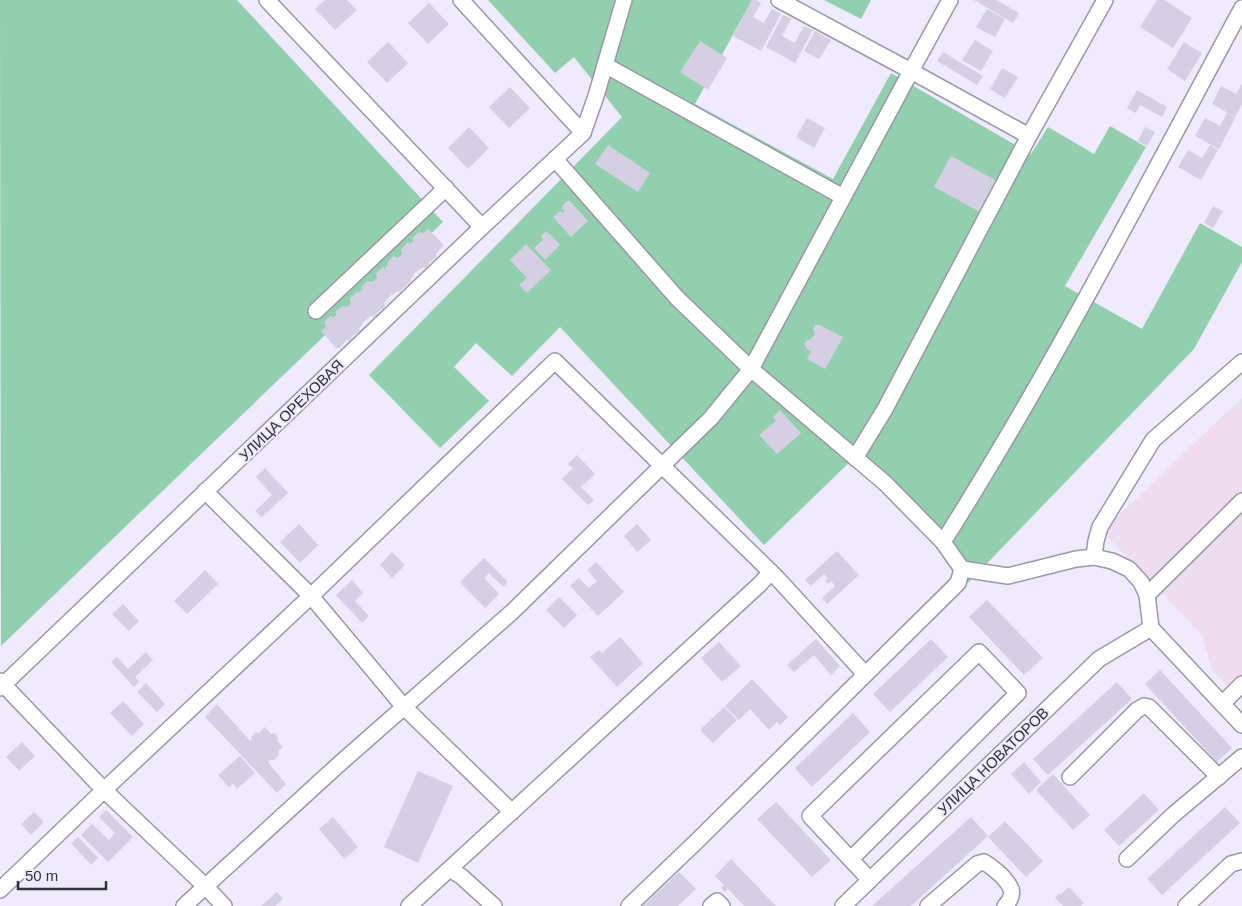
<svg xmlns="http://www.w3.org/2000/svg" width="1242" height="906" font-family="Helvetica,sans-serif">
	<rect width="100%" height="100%" fill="#efeafe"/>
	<polygon fill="#eeddef" points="1242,398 1242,700 1212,670 1202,635 1102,531"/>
	<g fill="#92cfaf">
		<polygon points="0,0 237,0 443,222 1,646"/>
		<polygon points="488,0 752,0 695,104 833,179 891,73 1031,154 1048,127 1094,154 1110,126 1146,147 1065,286 1142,329 1200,223 1242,247 1242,262 1194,349 968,583 855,457 764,545 560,327 512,376 476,343 454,367 489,401 440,448 369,375 622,117 574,57 555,73"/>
		<polygon points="824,0 871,0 861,19"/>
	</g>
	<g fill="#d5cfe3">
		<polygon points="325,0 347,0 357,10 335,30 315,9"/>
		<polygon points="752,0 756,0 761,3 753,17 764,23 772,9 781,14 761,51 733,36"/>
		<polygon points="974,0 996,0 1019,13 1013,23"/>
		<polygon points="1157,0 1164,0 1192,18 1173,48 1140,27"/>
		<polygon points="429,3 449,24 428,44 408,23"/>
		<polygon points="987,9 1005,19 995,37 976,27"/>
		<polygon points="783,15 791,19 782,36 795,43 804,26 813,30 795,63 766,47"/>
		<polygon points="815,31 831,40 819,59 804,51"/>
		<polygon points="975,40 993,51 981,71 962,60"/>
		<polygon points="700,41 727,58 708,90 680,72"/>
		<polygon points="388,42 408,63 387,83 367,62"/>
		<polygon points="1184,42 1202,53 1185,81 1167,69"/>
		<polygon points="943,52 983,76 977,85 937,61"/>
		<polygon points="1002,68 1018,77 1005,98 990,89"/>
		<polygon points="1242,84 1242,104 1235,117 1212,104 1221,86 1236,94"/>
		<polygon points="510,87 530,108 509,128 489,107"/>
		<polygon points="1137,90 1167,107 1162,117 1140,105 1136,113 1127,108"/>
		<polygon points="1227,113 1235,118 1219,149 1195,136 1205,118 1220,126"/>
		<polygon points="807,118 825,128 814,148 796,137"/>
		<polygon points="469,127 489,148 468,169 448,148"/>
		<polygon points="1145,127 1155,132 1147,146 1138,141"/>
		<polygon points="608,145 650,173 638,192 595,164"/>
		<polygon points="1210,145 1218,150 1201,180 1178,167 1188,150 1202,158"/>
		<polygon points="951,156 999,182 982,213 934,187"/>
		<polygon points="567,201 570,201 588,221 571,237 553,217 560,211 563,213 565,211 562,208 563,205"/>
		<polygon points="1213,206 1223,211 1213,228 1204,223"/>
		<polygon points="428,229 444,245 436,254 437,257 428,263 429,264 426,268 423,267 413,274 414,275 410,279 411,281 408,285 407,284 400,292 397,291 393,295 392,294 384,303 385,306 382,310 381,309 374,317 371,316 362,323 363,324 359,328 360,331 351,337 352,338 349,341 346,340 340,348 336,348 321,331 326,327 324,322 331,316 333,318 337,314 335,312 342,306 347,307 351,303 350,298 357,292 358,293 363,289 361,288 367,281 372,282 377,278 376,273 383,267 384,269 388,265 387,263 393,256 398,258 402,254 401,249 408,242 410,244 414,240 412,238 419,232 423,233"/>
		<polygon points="546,231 549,234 550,234 560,245 545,260 534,248 543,240 541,236"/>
		<polygon points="526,244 551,270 527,293 519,285 527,278 510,260"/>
		<polygon points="815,325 820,325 843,337 825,369 807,359 811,351 807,349 804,344 807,340 811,339 815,334 813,329"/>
		<polygon points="780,410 801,433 777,454 759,435 776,421 773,417"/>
		<polygon points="577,455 595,474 581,487 594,500 588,505 562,479 573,468 568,464"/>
		<polygon points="265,468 288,493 262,517 255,511 272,495 256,477"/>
		<polygon points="299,524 318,545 300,563 280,542"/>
		<polygon points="637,524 651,540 637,552 624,536"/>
		<polygon points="837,551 859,575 827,604 822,598 835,586 831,581 828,584 825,581 828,578 824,574 811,586 805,580"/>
		<polygon points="392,552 405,565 392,578 380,565"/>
		<polygon points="484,558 508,582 503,587 489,573 484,578 499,594 485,608 460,582"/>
		<polygon points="596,562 624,592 598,616 570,586 579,578 589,588 597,581 587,570"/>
		<polygon points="205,570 218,584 187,614 174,601"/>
		<polygon points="352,580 363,593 355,601 369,616 362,623 336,595"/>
		<polygon points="559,597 577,615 564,628 546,610"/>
		<polygon points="987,600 1043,658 1024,675 969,617"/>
		<polygon points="123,604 139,621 129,631 112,614"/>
		<polygon points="620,637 643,663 617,687 590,657 599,650 602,653"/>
		<polygon points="816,639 840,666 831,675 814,655 794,672 787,665"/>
		<polygon points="931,639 948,657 890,712 873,694"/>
		<polygon points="719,642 741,666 722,682 701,658"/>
		<polygon points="146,652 153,660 135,677 139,682 134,687 111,662 117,657 128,669"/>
		<polygon points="1160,670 1232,748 1217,762 1145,684"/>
		<polygon points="752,679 788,717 780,725 777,722 769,730 750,709 739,720 725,706"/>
		<polygon points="1117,682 1132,699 1048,775 1033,759"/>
		<polygon points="146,683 165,704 157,712 137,692"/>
		<polygon points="123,701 144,724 132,736 110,713"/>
		<polygon points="217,704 250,741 252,740 251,737 256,732 259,733 265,727 271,734 274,733 278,737 277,741 283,747 278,751 279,755 274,760 270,760 268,762 286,784 277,793 205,717"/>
		<polygon points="724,707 737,720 713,743 700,730"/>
		<polygon points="853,713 870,732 812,787 795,768"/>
		<polygon points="22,742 35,756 19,771 6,757"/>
		<polygon points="240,756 255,773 237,789 233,784 229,787 218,775"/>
		<polygon points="1024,762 1041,782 1029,794 1011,774"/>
		<polygon points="418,771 453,786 418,863 384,847"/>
		<polygon points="1053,774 1090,815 1073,830 1036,790"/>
		<polygon points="1144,793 1159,810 1119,846 1104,830"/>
		<polygon points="776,802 831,860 812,877 757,819"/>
		<polygon points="1225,807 1240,823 1162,895 1147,879"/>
		<polygon points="106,810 133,837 108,862 81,835 92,824 109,840 115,833 99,817"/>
		<polygon points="34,812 44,822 31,835 21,824"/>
		<polygon points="333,817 358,847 344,859 319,829"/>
		<polygon points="971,817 988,836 911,906 872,906"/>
		<polygon points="1005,821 1043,861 1026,877 988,837"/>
		<polygon points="78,837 98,858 91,865 71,843"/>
		<polygon points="731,859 776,906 744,906 728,889 725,892 721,888 724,885 715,876"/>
		<polygon points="679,872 696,889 678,906 643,906"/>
		<polygon points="1069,887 1084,903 1081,906 1063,906 1055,898 1059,893 1060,895"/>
		<polygon points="277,892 283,899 275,906 261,906"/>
	</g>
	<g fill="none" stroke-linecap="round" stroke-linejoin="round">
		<g stroke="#9c97a9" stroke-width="18">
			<g id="minor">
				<polyline points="267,0 482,227"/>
				<polyline points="461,0 583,133"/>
				<polyline points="779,0 911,71 1029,136"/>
				<polyline points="605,65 843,197"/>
				<polyline points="555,159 677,298 751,369 885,483 943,542 962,569 1008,576 1076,559 1094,557 1112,561 1129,569 1141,582 1147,595 1151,628 1242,725"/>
				<polyline points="316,311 446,188"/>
				<polyline points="855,458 885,409 1029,136 1105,0"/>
				<polyline points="205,491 311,596 404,707 512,812"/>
				<path d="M943 542C1052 370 1145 188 1242 8"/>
				<polyline points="1094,557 1096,541 1100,527 1153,440 1242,362"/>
				<polyline points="1147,595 1242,501"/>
				<polyline points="0,681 104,790 205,886 224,906"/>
				<polyline points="0,688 482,227 583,133 596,96 624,0"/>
				<polyline points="1222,704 1242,684"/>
				<polyline points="1070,777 1137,710 1144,706 1149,707 1219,777"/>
				<polyline points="851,859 1018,693 979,652 810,816 870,880"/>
				<polyline points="1127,859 1173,815 1242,757"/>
				<polyline points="450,869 462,877 494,906"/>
				<polyline points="0,890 104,790 311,596 555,361 778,579 865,674"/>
				<polyline points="184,906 337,766 512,612 711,418 751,369 911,71 950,0"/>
				<polyline points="409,906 759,585 771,572"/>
				<polyline points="629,906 698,840 958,583 962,569"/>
				<polyline points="711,906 717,901 722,906"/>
				<polyline points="843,906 1099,659 1151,628"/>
				<path d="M928 906 977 864 984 862C991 866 995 870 1001 875 1011 886 1017 893 1005 906"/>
				<polyline points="1186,906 1231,864 1242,861"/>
			</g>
		</g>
		<use href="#minor" stroke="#fff" stroke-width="15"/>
	</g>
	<g text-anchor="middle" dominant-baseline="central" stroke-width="4.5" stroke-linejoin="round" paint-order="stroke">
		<g font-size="15" fill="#34323a" stroke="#efeafe">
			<text transform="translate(291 410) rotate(-44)">УЛИЦА ОРЕХОВАЯ</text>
			<text transform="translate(993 761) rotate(-44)">УЛИЦА НОВАТОРОВ</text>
		</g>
	</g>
	<path d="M18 881v8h88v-8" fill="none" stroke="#34323a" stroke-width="2.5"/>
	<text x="25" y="881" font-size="15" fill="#34323a" stroke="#efeafe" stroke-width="4" paint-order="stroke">50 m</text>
</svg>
